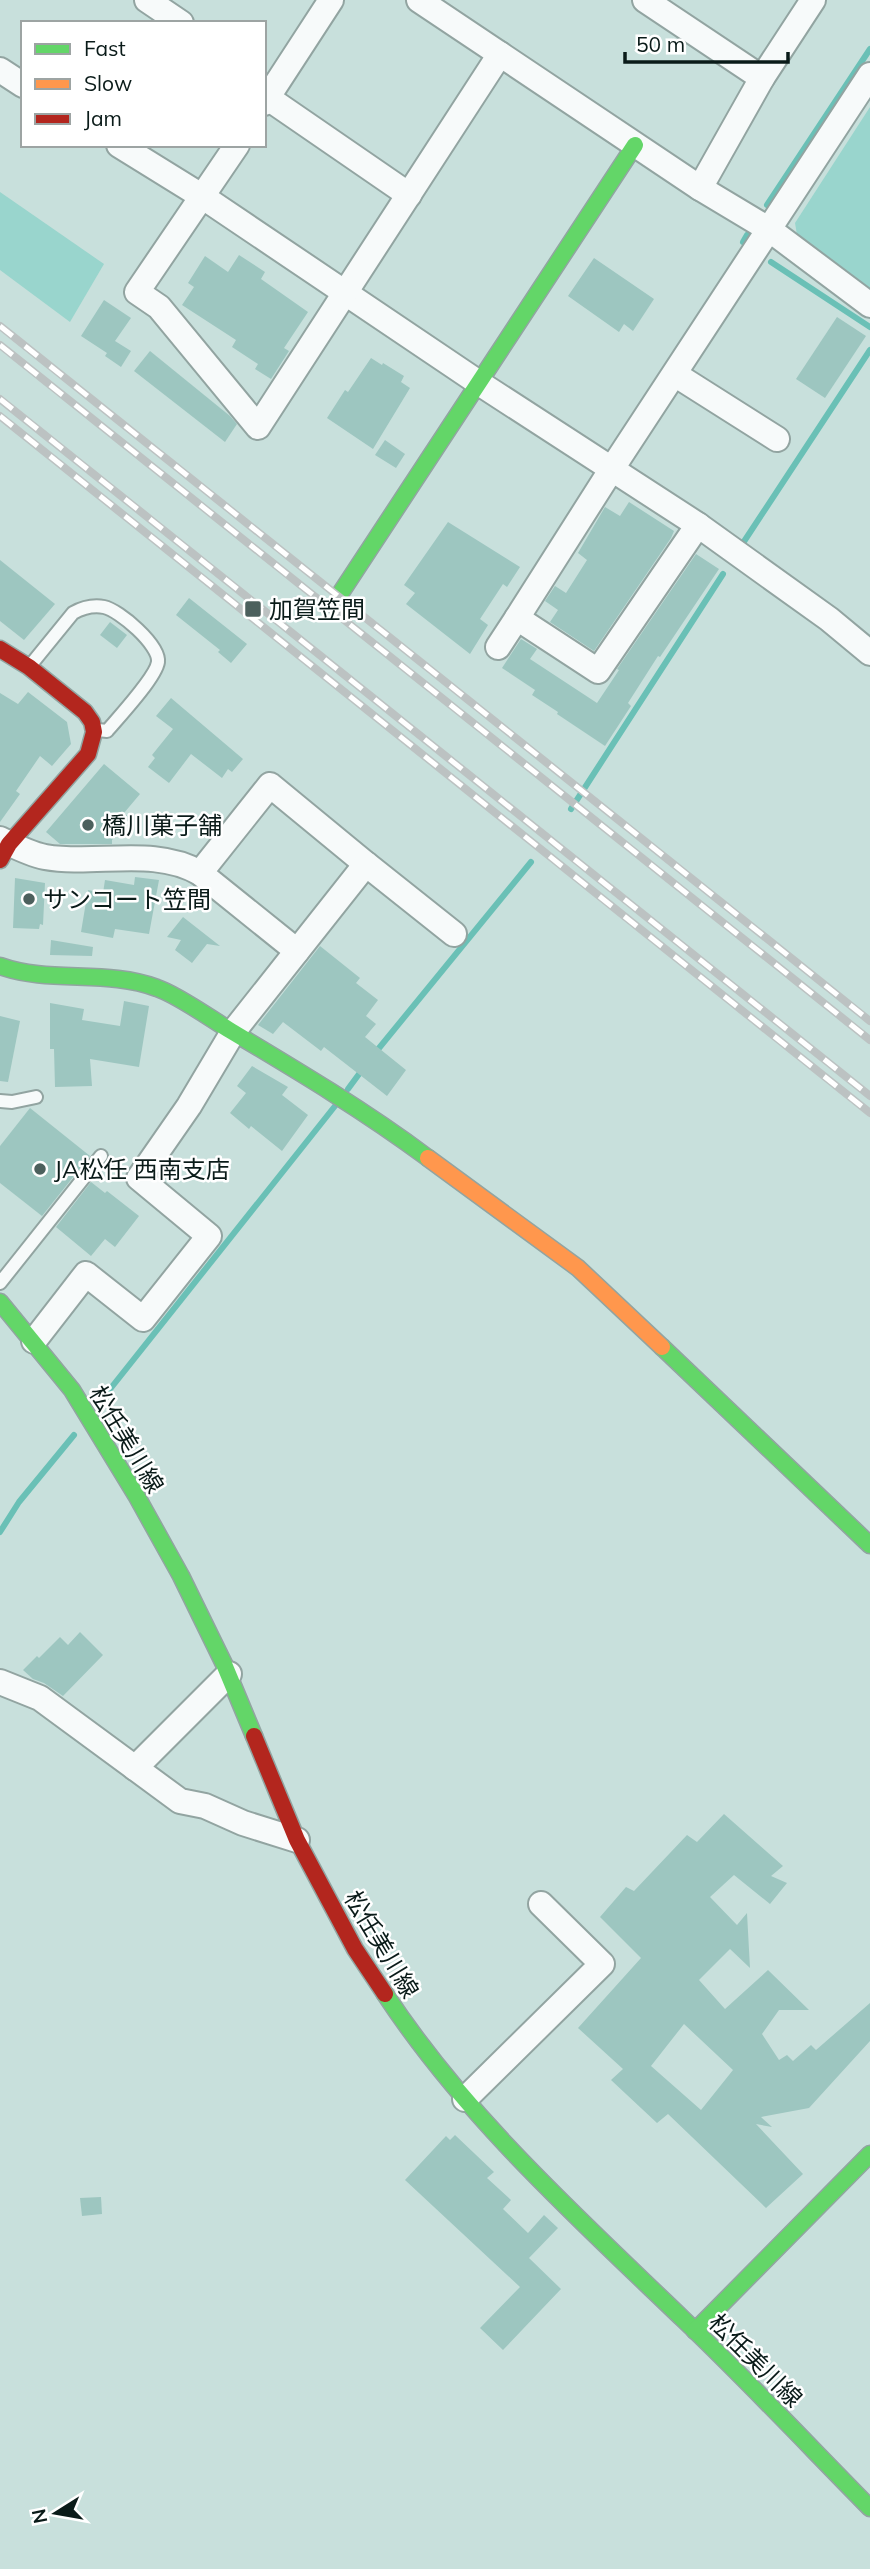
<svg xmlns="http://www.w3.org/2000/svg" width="870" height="2569" font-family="Mulish,'Noto Sans JP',sans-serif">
	<rect width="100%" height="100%" fill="#c8e0dc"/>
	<g fill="#99d5cd">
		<polygon points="870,107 870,292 798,241 795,223"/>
		<polygon points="0,192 104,264 70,322 0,270"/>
	</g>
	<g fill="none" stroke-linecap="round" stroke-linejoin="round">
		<g stroke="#6ac0b6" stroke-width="6">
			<polyline points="767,205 870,49"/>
			<polyline points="747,244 743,242 747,235"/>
			<polyline points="771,262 870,327"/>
			<polyline points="743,543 870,350"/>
			<polyline points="571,809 723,574"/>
			<polyline points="375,1053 531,862"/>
			<polyline points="348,1089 362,1070"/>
			<polyline points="103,1398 335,1106"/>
			<polyline points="0,1532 19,1502 74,1435"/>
		</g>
	</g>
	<g fill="#9dc6c0" fill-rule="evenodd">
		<polygon points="239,255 265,272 261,279 308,312 284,348 289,351 271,379 255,369 258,364 232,347 236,340 182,305 194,287 188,283 205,256 228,272"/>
		<polygon points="594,258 654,299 633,331 624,324 619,332 568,296"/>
		<polygon points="104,300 131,318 115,341 131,351 121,367 105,356 107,353 81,336"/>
		<polygon points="837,317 866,336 825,398 796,379"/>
		<polygon points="150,351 230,416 237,424 225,442 134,371"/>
		<polygon points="371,358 382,365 383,363 404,376 401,382 410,388 373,449 327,418 345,390 348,392"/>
		<polygon points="385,440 405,454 396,468 375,455"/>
		<polygon points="629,502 674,531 671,538 594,651 550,622 558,610 545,601 555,586 566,593 587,560 578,553 605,507 620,516"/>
		<polygon points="448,522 520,567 507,587 503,584 480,619 488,625 470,654 406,604 415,593 404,585"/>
		<polygon points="696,554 719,569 660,657 658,656 628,703 631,706 605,746 557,714 558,712 532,695 535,690 502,668 521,639 537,649 530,659 597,703 619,670 617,669"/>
		<polygon points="0,560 55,604 24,640 0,621"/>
		<polygon points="189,598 247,644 231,663 218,652 220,650 176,615"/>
		<polygon points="110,622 127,635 117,648 100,635"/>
		<polygon points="28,692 67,722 71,744 52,766 40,756 16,791 20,794 0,822 0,693 18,704"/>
		<polygon points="171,698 243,759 232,772 228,769 222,778 191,754 169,783 148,767 155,758 152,755 173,729 156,716"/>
		<polygon points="104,764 140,794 124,813 130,818 112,840 112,844 60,844 46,832"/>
		<polygon points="135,877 159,880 149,934 115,929 113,938 81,932 88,890 103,893 105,880 134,885"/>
		<polygon points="15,878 45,883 43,925 40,924 39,929 13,928"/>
		<polygon points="183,917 220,946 207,944 192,963 175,950 181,940 167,937"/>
		<polygon points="51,940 93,947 92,956 50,955"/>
		<polygon points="320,946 360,978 356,983 378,1000 366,1016 376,1024 365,1037 406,1070 387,1096 324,1047 321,1051 283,1022 273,1034 258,1025"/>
		<polygon points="124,1001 149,1006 139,1067 90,1059 92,1086 55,1087 54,1049 50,1049 50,1003 84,1009 82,1020 120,1026"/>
		<polygon points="0,1016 20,1021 8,1082 0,1081"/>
		<polygon points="252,1066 288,1087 282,1095 308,1115 282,1151 251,1126 249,1129 230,1113 246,1093 237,1086"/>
		<polygon points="30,1108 90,1156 42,1216 0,1183 0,1146"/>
		<polygon points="91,1182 105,1193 107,1191 139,1216 115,1247 105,1239 91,1256 56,1227"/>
		<polygon points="80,1632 103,1655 63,1696 44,1683 33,1679 23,1670 37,1656 39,1658 60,1637 68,1645"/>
		<path d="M724 1814 783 1866 771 1876 787 1883 770 1904 734 1875 710 1897 737 1925 747 1913 750 1968 730 1949 699 1980 725 2009 768 1970 809 2010H779L762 2034 779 2060 787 2055 793 2061 811 2045 816 2050 870 2003V2041L809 2108 761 2117 772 2127 756 2124 803 2174 766 2208 668 2114 657 2123 611 2080 623 2069 578 2028 641 1958 600 1917 626 1887 634 1891 687 1835 697 1842ZM684 2024 733 2070 701 2110 651 2066Z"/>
		<polygon points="455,2135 494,2172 487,2178 511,2200 503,2209 528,2233 544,2215 558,2228 529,2258 561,2289 503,2350 480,2328 520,2287 405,2180 446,2136 450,2140"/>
		<polygon points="101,2197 102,2214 82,2216 80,2198"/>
	</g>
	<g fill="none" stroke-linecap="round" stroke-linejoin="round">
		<g stroke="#92a4a1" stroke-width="16">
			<g id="lane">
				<path d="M29 667 73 613C82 608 93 605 104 607 119 610 160 645 158 662 156 677 119 717 107 731L98 730"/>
				<polyline points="0,1101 12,1102 36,1097"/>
				<polyline points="0,1283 101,1156"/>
			</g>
		</g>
		<g stroke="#92a4a1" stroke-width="28">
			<g id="street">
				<polyline points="147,0 181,23"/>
				<polyline points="419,0 700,188 770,230 870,305"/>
				<polyline points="645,0 762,78"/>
				<polyline points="0,70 23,85"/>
				<polyline points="268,98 409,195"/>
				<polyline points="264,103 331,0"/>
				<polyline points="119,145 203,197 479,383 698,525 829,619 870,653"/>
				<polyline points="237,145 137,292 159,307 258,427 500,54"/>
				<polyline points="700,188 762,78 813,0"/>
				<polyline points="676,375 777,439"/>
				<polyline points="698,525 598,671 517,618 613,467 870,75"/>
				<polyline points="498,647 517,618"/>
				<path d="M0 839C14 846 30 854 45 857 95 866 154 846 200 873"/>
				<polyline points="297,951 200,873 270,785 366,864"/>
				<polyline points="34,1341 86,1274 143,1319 209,1236 139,1178 189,1106 233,1032 366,864 454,934"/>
				<polyline points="0,1682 40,1698 180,1801 205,1806 243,1823 297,1840"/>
				<polyline points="135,1768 229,1674"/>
				<polyline points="465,2099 602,1964 541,1904"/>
			</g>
		</g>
		<g stroke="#92a4a1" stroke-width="19">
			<g id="fast">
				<polyline points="340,594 635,145"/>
				<path d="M0 966C50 984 107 969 157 988 178 995 211 1019 231 1031 298 1071 365 1111 428 1158"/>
				<polyline points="0,1302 72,1390 136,1495 181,1576 224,1664 254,1736"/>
				<polyline points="662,1347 870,1545"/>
				<path d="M385 1994C466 2117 577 2217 683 2319 747 2380 808 2445 870 2508"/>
				<polyline points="695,2331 870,2154"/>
			</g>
		</g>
		<g stroke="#92a4a1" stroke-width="19">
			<polyline id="slow" points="428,1158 578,1268 662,1347"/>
		</g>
		<g stroke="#92a4a1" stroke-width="19">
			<g id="jam">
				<polyline points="0,649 29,667 85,712 92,722 94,732 88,754 9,844 0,860"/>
				<polyline points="254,1736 297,1840 355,1949 385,1994"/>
			</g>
		</g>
		<use href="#lane" stroke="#f7fafa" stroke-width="12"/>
		<use href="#street" stroke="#f7fafa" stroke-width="24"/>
		<use href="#fast" stroke="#63d668" stroke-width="16"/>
		<use href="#slow" stroke="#ff974d" stroke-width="16"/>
		<use href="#jam" stroke="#b3261e" stroke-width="16"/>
		<g stroke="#bcc2c2" stroke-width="8">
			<g id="rail">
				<polyline points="0,326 870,1021"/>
				<polyline points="0,345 870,1040"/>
				<polyline points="0,399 870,1096"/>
				<polyline points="0,416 870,1113"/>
			</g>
		</g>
		<use href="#rail" stroke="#fff" stroke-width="5" stroke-dasharray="16" stroke-linecap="butt"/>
	</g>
	<g fill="#4c605d" stroke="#fff" stroke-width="2.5">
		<rect x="244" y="600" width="18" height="18" rx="3.5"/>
		<circle cx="88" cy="825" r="7"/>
		<circle cx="29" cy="899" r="7"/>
		<circle cx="40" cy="1169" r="7"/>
	</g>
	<g text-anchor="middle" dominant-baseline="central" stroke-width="5" stroke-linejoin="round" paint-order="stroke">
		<g font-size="24" fill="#0a1b19" stroke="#fff" text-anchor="start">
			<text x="269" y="609">加賀笠間</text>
			<text x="102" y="825">橋川菓子舗</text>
			<text x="43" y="899">サンコート笠間</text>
			<text x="54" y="1169">JA松任 西南支店</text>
		</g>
		<g font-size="24" fill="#0a1b19" stroke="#fff">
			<text transform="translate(127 1439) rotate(59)">松任美川線</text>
			<text transform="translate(382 1944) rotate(59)">松任美川線</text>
			<text transform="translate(756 2360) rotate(45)">松任美川線</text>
		</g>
	</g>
	<rect x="21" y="21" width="245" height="126" fill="#ffffff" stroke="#9da4a3" stroke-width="2"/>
	<rect x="35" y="44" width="35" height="10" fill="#63d668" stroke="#9da4a3" stroke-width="2"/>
	<text x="84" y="56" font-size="21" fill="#0a1b19">Fast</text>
	<rect x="35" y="79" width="35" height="10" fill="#ff974d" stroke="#9da4a3" stroke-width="2"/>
	<text x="84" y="91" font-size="21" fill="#0a1b19">Slow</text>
	<rect x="35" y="114" width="35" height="10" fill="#b3261e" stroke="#9da4a3" stroke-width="2"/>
	<text x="84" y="126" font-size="21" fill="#0a1b19">Jam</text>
	<g transform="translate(56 2513) rotate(259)" stroke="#ffffff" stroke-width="5" paint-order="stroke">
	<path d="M0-5L12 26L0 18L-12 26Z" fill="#0a1b19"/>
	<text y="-10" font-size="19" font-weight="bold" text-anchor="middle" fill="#0a1b19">N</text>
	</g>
	<path d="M625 52v10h163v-10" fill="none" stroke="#0a1b19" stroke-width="3.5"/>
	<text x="636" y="52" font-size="21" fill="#0a1b19" stroke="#ffffff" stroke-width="5" paint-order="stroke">50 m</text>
</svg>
